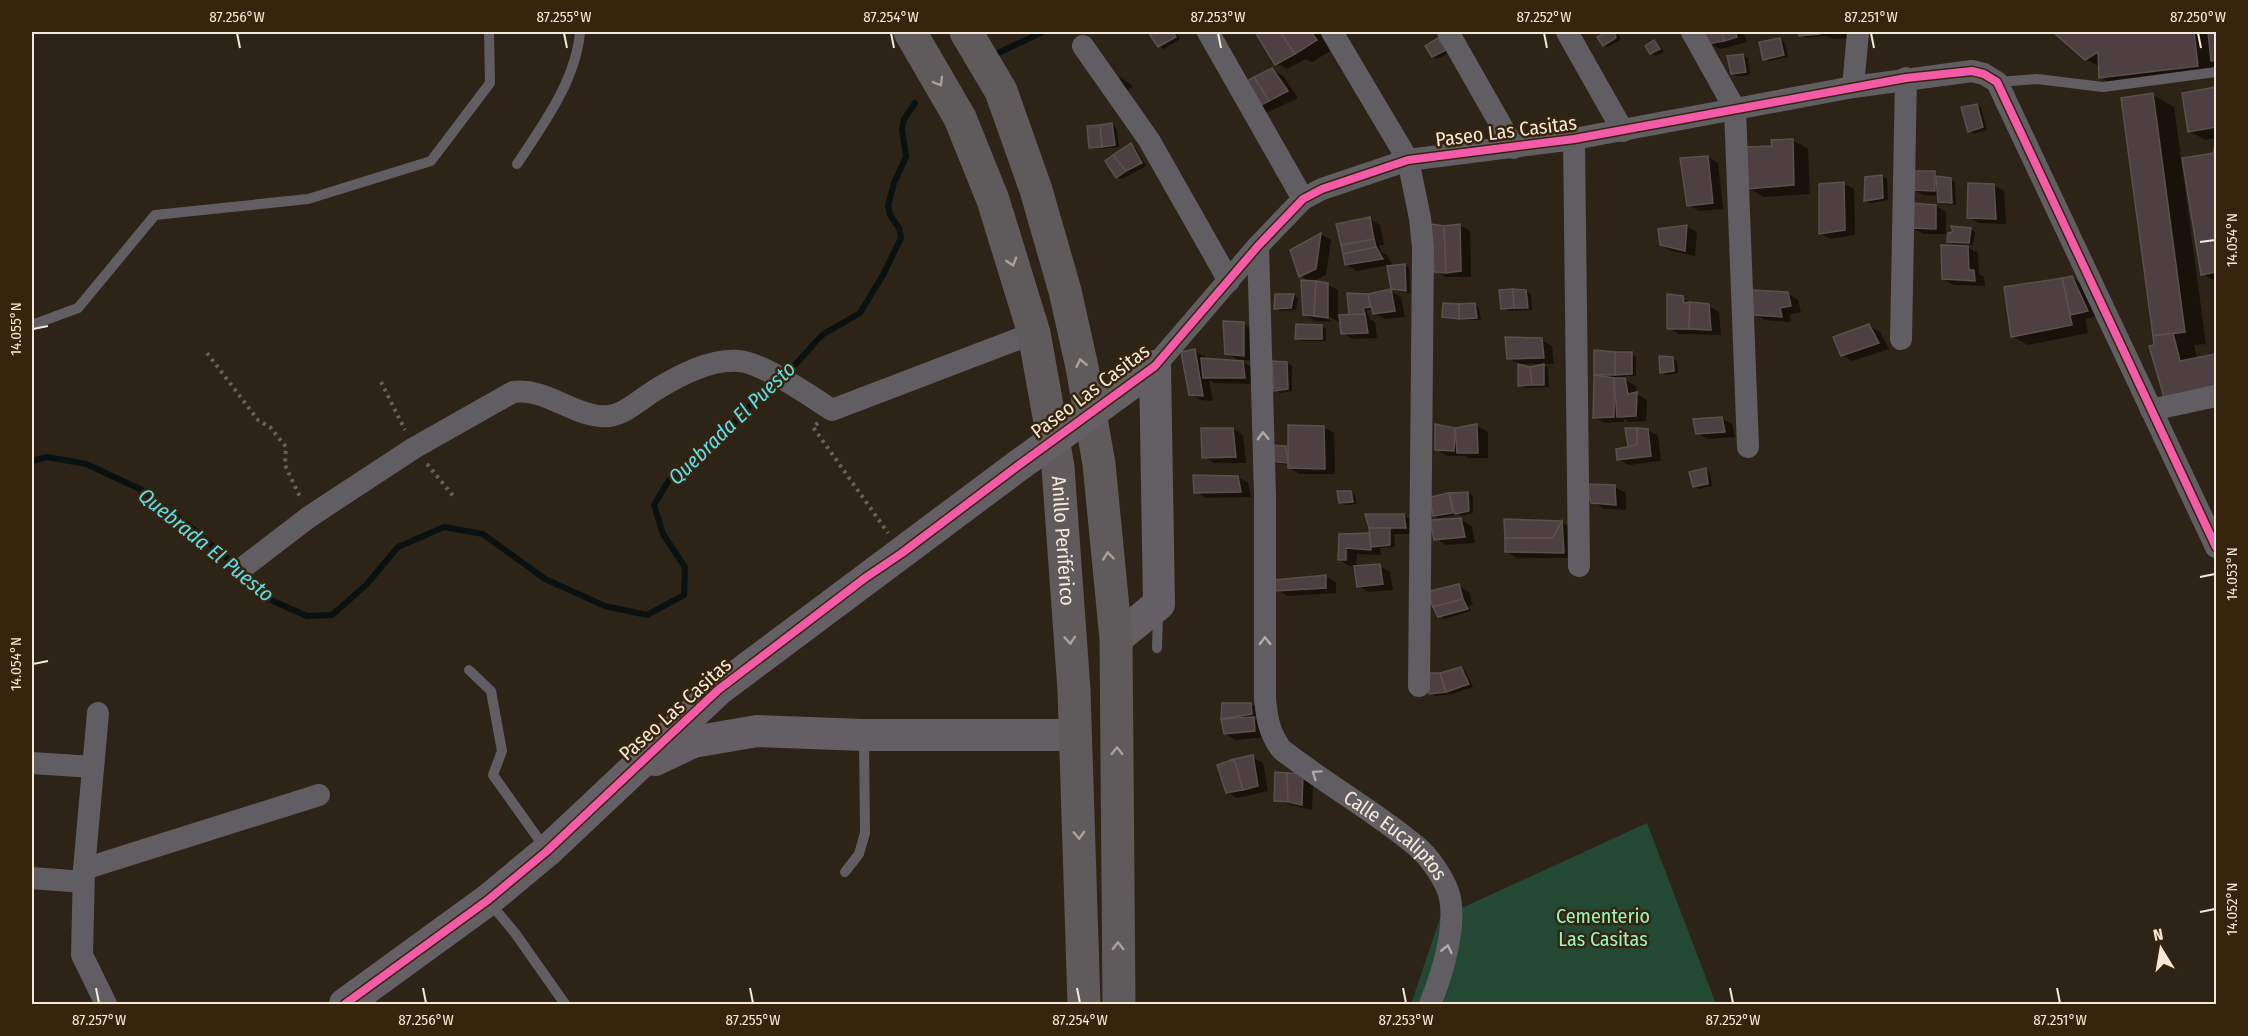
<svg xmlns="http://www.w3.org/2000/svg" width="2248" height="1036" font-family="'Fira Sans Condensed',sans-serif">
	<rect width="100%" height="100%" fill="#2d2316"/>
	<polygon fill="#234834" points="1647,823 1716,1004 1411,1004 1440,918"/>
	<g fill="#0007">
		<polygon points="1160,32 1175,32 1180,39 1164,49 1159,46 1152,35"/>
		<polygon points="1257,32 1321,32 1332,50 1312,62 1306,59 1287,69 1276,63"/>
		<polygon points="1588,32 1615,32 1620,37 1620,40 1608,47 1604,45 1603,36 1597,33 1593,34"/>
		<polygon points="1704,32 1743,32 1747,42 1720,49 1710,43"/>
		<polygon points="1800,32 1853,32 1852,38 1832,39 1826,36 1806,38 1801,35"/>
		<polygon points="2055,32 2216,32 2216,77 2121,89 2100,77 2100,67 2085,59"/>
		<polygon points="1438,40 1443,43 1449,53 1437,59 1433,56"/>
		<polygon points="1780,40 1785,43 1788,57 1769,61 1765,59"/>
		<polygon points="1654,42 1658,44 1664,52 1656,56 1651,53"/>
		<polygon points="1743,56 1748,58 1750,75 1737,76 1732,73"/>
		<polygon points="1272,69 1283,76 1298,98 1266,113 1256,107"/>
		<polygon points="1121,77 1133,86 1127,91 1116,80"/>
		<polygon points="2216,89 2216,138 2205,140 2189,131 2184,94"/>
		<polygon points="2153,95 2174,107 2206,344 2194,345 2197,359 2216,355 2216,401 2156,346"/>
		<polygon points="1977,105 1981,108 1987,130 1974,134 1970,131"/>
		<polygon points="1112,124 1116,127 1119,147 1095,149 1090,147"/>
		<polygon points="1792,140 1808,149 1810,194 1764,197 1748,188 1773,147"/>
		<polygon points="1131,145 1136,148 1146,166 1122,179 1117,177"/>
		<polygon points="2215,149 2216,149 2216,282 2203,274 2184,159 2216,154"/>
		<polygon points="1708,157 1718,163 1723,209 1699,211 1689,205"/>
		<polygon points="1934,173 1955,182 1956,205 1944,204 1940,201 1939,196 1923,195 1912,189"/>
		<polygon points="1882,176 1887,179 1888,200 1870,203 1866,201"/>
		<polygon points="1843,183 1854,189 1855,235 1830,239 1820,233"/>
		<polygon points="1993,185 2004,191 2006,224 1979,223 1968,217"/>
		<polygon points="1936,206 1946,212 1946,234 1923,234 1913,228"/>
		<polygon points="1370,219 1380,225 1384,245 1379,245 1381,252 1387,255 1394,267 1405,265 1409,268 1410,293 1397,291 1392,288 1389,265 1357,271 1346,265"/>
		<polygon points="1460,225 1470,231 1471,277 1446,277 1436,271 1444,227"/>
		<polygon points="1686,226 1697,232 1695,256 1672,251 1661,245"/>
		<polygon points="1970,229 1975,232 1973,245 1953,244 1948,241"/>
		<polygon points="1321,234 1331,240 1326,275 1311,282 1301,276"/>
		<polygon points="1967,247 1978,253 1979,274 1984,277 1985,286 1954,285 1943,279"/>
		<polygon points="2071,277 2082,284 2097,316 2085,319 2088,333 2028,345 2012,336 2006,289"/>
		<polygon points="1327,284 1338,290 1338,317 1354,316 1349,295 1369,295 1390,291 1401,297 1405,317 1385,319 1374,313 1373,309 1366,310 1370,319 1375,322 1377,338 1353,339 1342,333 1340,323 1323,313 1321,315 1333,322 1315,321 1304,315"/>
		<polygon points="1526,291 1531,294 1532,310 1508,311 1503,308"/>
		<polygon points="1787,293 1798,300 1801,312 1790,314 1791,322 1765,320 1754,314"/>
		<polygon points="1293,295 1298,298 1296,310 1280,311 1275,308"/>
		<polygon points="1682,298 1693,304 1709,306 1719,312 1721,335 1679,334 1668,328"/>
		<polygon points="1474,305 1479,308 1481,320 1448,319 1443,316"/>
		<polygon points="1243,324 1254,330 1254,361 1237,359 1253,368 1255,384 1215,383 1209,380 1213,401 1201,400 1190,394 1195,351 1205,357 1206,360 1242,362 1226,353"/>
		<polygon points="1322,326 1326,329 1326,341 1301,341 1297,338"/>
		<polygon points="1869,326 1880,332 1889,349 1852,361 1842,355"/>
		<polygon points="1541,340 1552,346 1554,364 1519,364 1508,358"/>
		<polygon points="1596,352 1632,354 1636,357 1636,376 1625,376 1625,380 1636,386 1637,394 1647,400 1646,421 1629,422 1624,419 1624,422 1605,423 1594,417"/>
		<polygon points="1672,358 1677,361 1678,373 1666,375 1661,372"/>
		<polygon points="1274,363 1287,363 1292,366 1292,391 1280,393 1276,390"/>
		<polygon points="1544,365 1548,368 1549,387 1524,388 1519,385 1530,368"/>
		<polygon points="1721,418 1732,424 1735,437 1708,439 1697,433"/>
		<polygon points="1477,426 1488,432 1488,458 1469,458 1465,456 1448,456 1437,450 1455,429"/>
		<polygon points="1323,427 1334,433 1335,474 1300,474 1289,468 1290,465 1274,463 1285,447 1290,450"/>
		<polygon points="1233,429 1243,435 1246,463 1214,463 1204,457"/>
		<polygon points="1648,430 1658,436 1661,461 1629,465 1618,459 1634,447 1629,445"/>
		<polygon points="1706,470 1710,473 1712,486 1699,489 1694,486"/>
		<polygon points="1238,477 1248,483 1251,497 1206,498 1196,492"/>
		<polygon points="1615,487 1626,493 1626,510 1604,509 1593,502"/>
		<polygon points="1350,493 1355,495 1357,504 1345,505 1340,502"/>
		<polygon points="1468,493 1473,496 1473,513 1461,516 1457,513 1457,515 1439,518 1434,515 1432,498"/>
		<polygon points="1403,515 1414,521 1416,534 1394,534 1395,547 1380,548 1381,555 1357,554 1356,567 1379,566 1390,572 1393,590 1369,592 1359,586 1355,565 1350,566 1339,560 1340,536 1369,534 1371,536"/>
		<polygon points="1461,520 1472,526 1475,543 1446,545 1436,539"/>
		<polygon points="1561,522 1572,528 1574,558 1517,558 1506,552"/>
		<polygon points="1325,576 1336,582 1336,593 1288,596 1277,590"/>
		<polygon points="1459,586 1469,592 1473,604 1469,606 1471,611 1444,619 1439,616"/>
		<polygon points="1460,668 1465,671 1473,687 1452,694 1435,696 1430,693 1440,675"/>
		<polygon points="1251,704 1256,707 1257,716 1252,717 1264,724 1265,737 1236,740 1225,734 1228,720 1223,718"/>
		<polygon points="1252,757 1263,763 1268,791 1237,798 1227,792"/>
		<polygon points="1302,775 1313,781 1312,810 1276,801"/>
	</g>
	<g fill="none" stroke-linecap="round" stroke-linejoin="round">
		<g stroke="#091212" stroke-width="6">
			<polyline points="998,53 1043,32"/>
			<polyline points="785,376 822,335 860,313 883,275 901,238 899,228 890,215 888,205 894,183 906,157 902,129 904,119 915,103"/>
			<polyline points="32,461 47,457 86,464 140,489 193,529 229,560 264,597 307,616 332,615 366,585 398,547 444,527 483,534 545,579 605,606 647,615 684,595 685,567 663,534 654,505 669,480 694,455 723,435 754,401 777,382"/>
		</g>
	</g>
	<g fill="#4e4042" stroke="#5a504e" stroke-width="1.5">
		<polygon points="1157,32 1173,32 1176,37 1158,47 1150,35"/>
		<polygon points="1255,32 1280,32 1295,54 1275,65"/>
		<polygon points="1280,32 1311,32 1317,40 1295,54"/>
		<polygon points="1607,32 1615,32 1616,38 1603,46 1597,37"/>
		<polygon points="1703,32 1722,32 1724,41 1708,44"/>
		<polygon points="1722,32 1735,32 1737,37 1724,41"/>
		<polygon points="1799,32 1820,32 1820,34 1799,36"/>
		<polygon points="2053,32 2194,32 2198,66 2099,78 2098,52 2085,60"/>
		<polygon points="2208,32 2216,32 2216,60 2211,61"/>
		<polygon points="1438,38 1446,50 1432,57 1425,46"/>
		<polygon points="1780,38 1784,55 1763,60 1759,42"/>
		<polygon points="1654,40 1660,49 1650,54 1645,46"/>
		<polygon points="1743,54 1746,72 1731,74 1727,56"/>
		<polygon points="1272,68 1288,91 1269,101 1254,77"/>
		<polygon points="1254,77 1269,101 1255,108 1239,86"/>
		<polygon points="2216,87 2216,127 2188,132 2182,93"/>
		<polygon points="2153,93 2185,332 2153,336 2121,98"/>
		<polygon points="1977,104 1983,127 1968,132 1961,107"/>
		<polygon points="1112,123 1115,145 1102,147 1100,125"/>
		<polygon points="1100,125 1102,147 1089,148 1087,126"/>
		<polygon points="1793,139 1794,185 1747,189 1746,147 1772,146 1771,140"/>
		<polygon points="1131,143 1142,163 1126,171 1113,155"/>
		<polygon points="2214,148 2216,148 2216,272 2201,275 2182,158 2214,153"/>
		<polygon points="1113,155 1126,171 1116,178 1105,161"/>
		<polygon points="1708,156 1713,203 1687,206 1680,158"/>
		<polygon points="1911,171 1935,171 1935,191 1911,190"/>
		<polygon points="1882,175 1883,198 1864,201 1865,177"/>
		<polygon points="1936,176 1951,178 1952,203 1938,202"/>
		<polygon points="1844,182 1845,230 1819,234 1819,184"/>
		<polygon points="1968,183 1994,184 1996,219 1967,218"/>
		<polygon points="1910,203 1936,205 1936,229 1911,228"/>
		<polygon points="1370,217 1374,239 1341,245 1336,224"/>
		<polygon points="1431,224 1444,226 1446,273 1434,272"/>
		<polygon points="1460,224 1461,271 1446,273 1444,226"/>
		<polygon points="1687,225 1685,251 1660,245 1658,229"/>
		<polygon points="1951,226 1971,228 1969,243 1947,242 1948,233 1953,232"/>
		<polygon points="1321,233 1316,269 1299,277 1290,250"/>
		<polygon points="1374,239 1376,247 1343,254 1341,245"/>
		<polygon points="1941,245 1968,246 1969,270 1974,270 1975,281 1942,279"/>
		<polygon points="1376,247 1383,259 1345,265 1343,254"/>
		<polygon points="1405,264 1406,291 1391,289 1387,266"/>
		<polygon points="2072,276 2088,311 2070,315 2062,278"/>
		<polygon points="2062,278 2072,325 2011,337 2004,287"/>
		<polygon points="1301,280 1316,281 1314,316 1303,315"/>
		<polygon points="1316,281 1328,283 1328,318 1314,316"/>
		<polygon points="1391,289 1395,311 1373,314 1368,294"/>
		<polygon points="1513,289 1514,308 1501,309 1499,290"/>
		<polygon points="1513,289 1526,290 1528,308 1514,308"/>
		<polygon points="1752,290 1788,292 1791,306 1780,308 1782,317 1753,315"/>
		<polygon points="1347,293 1368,294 1370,307 1363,308 1365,314 1349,315"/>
		<polygon points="1275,294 1294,294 1291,308 1274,309"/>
		<polygon points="1667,294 1683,296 1684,303 1690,302 1689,329 1667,329"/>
		<polygon points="1690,302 1709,304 1711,330 1689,329"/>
		<polygon points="1443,303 1459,304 1459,319 1442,317"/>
		<polygon points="1475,303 1477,318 1459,319 1459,304"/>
		<polygon points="1365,314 1368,333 1341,334 1339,315"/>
		<polygon points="1223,321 1244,322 1244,356 1225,354"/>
		<polygon points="1296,324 1322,325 1322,339 1295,339"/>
		<polygon points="1869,324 1879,343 1841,356 1833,337"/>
		<polygon points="2173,333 2180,361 2216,354 2216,385 2164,397 2149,346 2154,345 2153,336"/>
		<polygon points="1505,337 1542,338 1544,358 1507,359"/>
		<polygon points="1195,349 1203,396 1189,395 1181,352"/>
		<polygon points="1594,350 1615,352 1615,375 1594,375"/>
		<polygon points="1615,352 1632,352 1632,374 1615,375"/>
		<polygon points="1659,356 1673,357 1674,371 1660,373"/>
		<polygon points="1201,358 1243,361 1245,378 1203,378"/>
		<polygon points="1272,361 1287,362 1288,389 1274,391"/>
		<polygon points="1518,364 1530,367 1532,385 1518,386"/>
		<polygon points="1544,364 1544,385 1532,385 1530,367"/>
		<polygon points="1594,375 1614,378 1614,417 1593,418"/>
		<polygon points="1614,378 1625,378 1628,394 1637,392 1636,416 1617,417"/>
		<polygon points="1722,417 1725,432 1696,434 1693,419"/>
		<polygon points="1435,424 1455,428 1454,451 1435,450"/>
		<polygon points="1477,424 1478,453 1457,453 1455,428"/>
		<polygon points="1288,425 1324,426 1325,469 1288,468"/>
		<polygon points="1201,428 1233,428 1236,457 1202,458"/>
		<polygon points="1625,428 1637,428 1637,445 1628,446"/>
		<polygon points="1637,428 1648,429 1651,456 1617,460 1616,449 1637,445"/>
		<polygon points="1266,445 1286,446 1288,463 1267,461"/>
		<polygon points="1706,468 1708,484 1693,487 1689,472"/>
		<polygon points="1193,475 1238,476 1241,492 1194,493"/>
		<polygon points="1586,484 1615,485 1616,505 1591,503"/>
		<polygon points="1337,491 1351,491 1353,502 1339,503"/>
		<polygon points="1468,492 1469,511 1455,514 1449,493"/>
		<polygon points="1449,493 1453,513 1433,516 1430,497"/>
		<polygon points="1365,514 1404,514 1406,528 1369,528"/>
		<polygon points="1461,518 1465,537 1434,540 1430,520"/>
		<polygon points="1504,519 1562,521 1553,538 1505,538"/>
		<polygon points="1562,521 1564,553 1505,552 1505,538 1553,538"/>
		<polygon points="1369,528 1390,528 1390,545 1371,547"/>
		<polygon points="1369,533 1371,550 1346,548 1346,560 1338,560 1339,534"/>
		<polygon points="1380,564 1383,584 1357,587 1354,566"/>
		<polygon points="1326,575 1326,588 1276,591 1274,580"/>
		<polygon points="1459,584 1463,599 1433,607 1426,592"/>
		<polygon points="1463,599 1468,609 1438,617 1433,607"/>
		<polygon points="1461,667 1469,684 1446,692 1440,673"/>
		<polygon points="1427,673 1440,673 1446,692 1429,694"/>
		<polygon points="1222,703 1251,703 1252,714 1221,719"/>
		<polygon points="1254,717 1255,731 1224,734 1221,719"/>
		<polygon points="1253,755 1258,786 1243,790 1234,759"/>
		<polygon points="1234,759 1243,790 1226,793 1217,765"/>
		<polygon points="1275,772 1287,773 1288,802 1274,801"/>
		<polygon points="1287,773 1303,774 1302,805 1288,802"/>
	</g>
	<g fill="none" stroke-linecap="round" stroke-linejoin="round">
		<g stroke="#656161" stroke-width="4" stroke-dasharray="3 4.5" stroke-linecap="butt">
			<polyline points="207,353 258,420 270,427 286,447 285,465 301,499"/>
			<polyline points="381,382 405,430"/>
			<polyline points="818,423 813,427 888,533"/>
			<polyline points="427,464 455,498"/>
		</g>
		<g stroke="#605e63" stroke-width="10">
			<polyline points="1997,82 2037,79 2103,87 2216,72"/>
			<path d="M517 164C543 125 576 80 580 32"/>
			<polyline points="32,325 78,308 155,215 308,199 431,161 490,83 489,32"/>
			<polyline points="1157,648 1158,613"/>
			<polyline points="469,670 491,691 502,751 493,775 545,848"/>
			<polyline points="845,872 859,854 865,833 864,738"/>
			<polyline points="490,903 515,933 565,1004"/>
		</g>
		<g stroke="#605e63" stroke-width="22">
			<polyline points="1208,32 1303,199"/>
			<polyline points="1332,32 1408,160 1420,218 1423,248 1419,686"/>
			<polyline points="1448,32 1514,148"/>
			<polyline points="1567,32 1623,131"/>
			<polyline points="1692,32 1735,109 1748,447"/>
			<polyline points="1083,46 1149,140 1229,281"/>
			<polyline points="1853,87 1858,32"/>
			<polyline points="1574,139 1579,566"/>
			<path id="s1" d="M1258 246 1265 495V699C1267 719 1269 732 1281 749 1324 783 1373 810 1415 845 1429 856 1446 880 1450 898 1456 929 1442 975 1430 1004"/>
			<polyline points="1901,339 1906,78"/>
			<polyline points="1147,372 1155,366 1258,246 1303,199 1322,189 1408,160 1574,139 1853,87 1972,71 1984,74 1997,82 2216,547"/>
			<polyline points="2151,410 2216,396"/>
			<path d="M245 566 309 517 414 448 513 392C547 387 575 419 609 416 626 414 643 397 657 389 680 375 710 359 739 361 763 363 810 396 832 410L1034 333"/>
			<polyline points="98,713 84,869 82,955 106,1004"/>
			<polyline points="32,763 93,767"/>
			<polyline points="84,869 319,795"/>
			<polyline points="32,878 83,882"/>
		</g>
		<g stroke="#635f64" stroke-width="32">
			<polyline points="1116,639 1159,604 1155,366"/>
			<polyline points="655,760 693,742 757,731 864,735 1075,735"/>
			<polyline points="345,1004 488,900 547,851 718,690 1019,465"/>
		</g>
		<g stroke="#5f5a5b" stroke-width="33">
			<path id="s2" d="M910 32 960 118 993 200 1034 333 1058 467 1074 690 1084 1004"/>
			<polyline points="966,32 1001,91 1036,190 1065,291 1082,367 1099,464 1116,639 1119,1004"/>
		</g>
		<polyline stroke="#635f64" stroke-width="32" points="1019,465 1147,372"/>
		<g stroke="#37240c" stroke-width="11">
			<polyline id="cycleway" points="345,1004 488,900 547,851 718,690 865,578 902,553 1019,465 1155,366 1258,246 1303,199 1322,189 1408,160 1574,139 1906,78 1972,71 1984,74 1997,82 2216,547"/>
		</g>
		<use href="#cycleway" stroke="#f35aa7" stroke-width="8"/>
	</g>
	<defs><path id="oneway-chevron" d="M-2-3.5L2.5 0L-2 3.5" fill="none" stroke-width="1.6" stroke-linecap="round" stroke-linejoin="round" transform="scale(1.5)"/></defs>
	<g stroke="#aaa19a">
		<use href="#oneway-chevron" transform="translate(939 82) rotate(60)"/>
		<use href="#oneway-chevron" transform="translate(1012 262) rotate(73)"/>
		<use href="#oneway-chevron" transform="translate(1081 363) rotate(-102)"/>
		<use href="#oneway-chevron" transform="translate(1108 556) rotate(-96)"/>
		<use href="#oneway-chevron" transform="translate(1070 640) rotate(86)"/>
		<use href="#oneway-chevron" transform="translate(1117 751) rotate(-90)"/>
		<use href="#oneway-chevron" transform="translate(1079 835) rotate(88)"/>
		<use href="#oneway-chevron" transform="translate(1118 946) rotate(-90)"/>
	</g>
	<g stroke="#b2aaa4">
		<use href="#oneway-chevron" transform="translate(1263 436) rotate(-92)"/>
		<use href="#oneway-chevron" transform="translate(1265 641) rotate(-90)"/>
		<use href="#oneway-chevron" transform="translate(1316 774) rotate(-145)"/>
		<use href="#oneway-chevron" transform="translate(1447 949) rotate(-77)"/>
	</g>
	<path fill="none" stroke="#f5e8da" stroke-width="2" d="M237 33 240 48M564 33 567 48M891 33 894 48M1218 33 1221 48M1544 33 1547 48M1871 33 1874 48M2198 33 2201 48M2200 242 2215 240M33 329 48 326M2200 577 2215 574M33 664 48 661M2200 912 2215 909M96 988 99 1003M423 988 426 1003M750 988 753 1003M1077 988 1080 1003M1403 988 1406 1003M1730 988 1733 1003M2057 988 2060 1003"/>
	<g text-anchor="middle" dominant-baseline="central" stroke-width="5" stroke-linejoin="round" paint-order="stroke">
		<g font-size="20" fill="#f5e8da" stroke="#37240c">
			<text transform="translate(1506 131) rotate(-7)">Paseo Las Casitas</text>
			<text transform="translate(1090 391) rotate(-37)">Paseo Las Casitas</text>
			<text stroke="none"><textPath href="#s2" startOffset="537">Anillo Periférico</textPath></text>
			<text transform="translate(675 709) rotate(-42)">Paseo Las Casitas</text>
			<text stroke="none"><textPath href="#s1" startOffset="650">Calle Eucaliptos</textPath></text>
		</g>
		<g font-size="20" fill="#92f7c4" stroke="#37240c">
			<text x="1603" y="916">Cementerio<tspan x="1603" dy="23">Las Casitas</tspan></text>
		</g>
		<g font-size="21" font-style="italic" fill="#58e0f1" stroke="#37240c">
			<text transform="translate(732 423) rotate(-44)">Quebrada El Puesto</text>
			<text transform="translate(206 545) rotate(39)">Quebrada El Puesto</text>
		</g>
	</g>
	<rect width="2248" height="1036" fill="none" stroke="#37240c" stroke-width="66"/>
	<g transform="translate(2161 949) rotate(349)" stroke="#37240c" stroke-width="4.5" paint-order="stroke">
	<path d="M0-4.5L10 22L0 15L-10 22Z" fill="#f5e8da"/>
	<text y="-9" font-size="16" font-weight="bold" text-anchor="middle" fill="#f5e8da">N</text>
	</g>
	<rect x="33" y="33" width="2182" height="970" fill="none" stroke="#f5e8da" stroke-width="2"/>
	<g font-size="15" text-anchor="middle" fill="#f5e8da">
		<text x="237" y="22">87.256°W</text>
		<text x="564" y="22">87.255°W</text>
		<text x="891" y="22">87.254°W</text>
		<text x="1218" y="22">87.253°W</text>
		<text x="1544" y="22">87.252°W</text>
		<text x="1871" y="22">87.251°W</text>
		<text x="2198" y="22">87.250°W</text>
		<text transform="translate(2232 240) rotate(-90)" y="5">14.054°N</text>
		<text transform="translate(16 329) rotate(-90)" y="5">14.055°N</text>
		<text transform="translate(2232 574) rotate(-90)" y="5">14.053°N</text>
		<text transform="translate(16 664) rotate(-90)" y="5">14.054°N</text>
		<text transform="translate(2232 909) rotate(-90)" y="5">14.052°N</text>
		<text x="99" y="1025">87.257°W</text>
		<text x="426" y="1025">87.256°W</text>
		<text x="753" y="1025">87.255°W</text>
		<text x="1080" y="1025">87.254°W</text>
		<text x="1406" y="1025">87.253°W</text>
		<text x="1733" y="1025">87.252°W</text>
		<text x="2060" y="1025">87.251°W</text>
	</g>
</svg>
